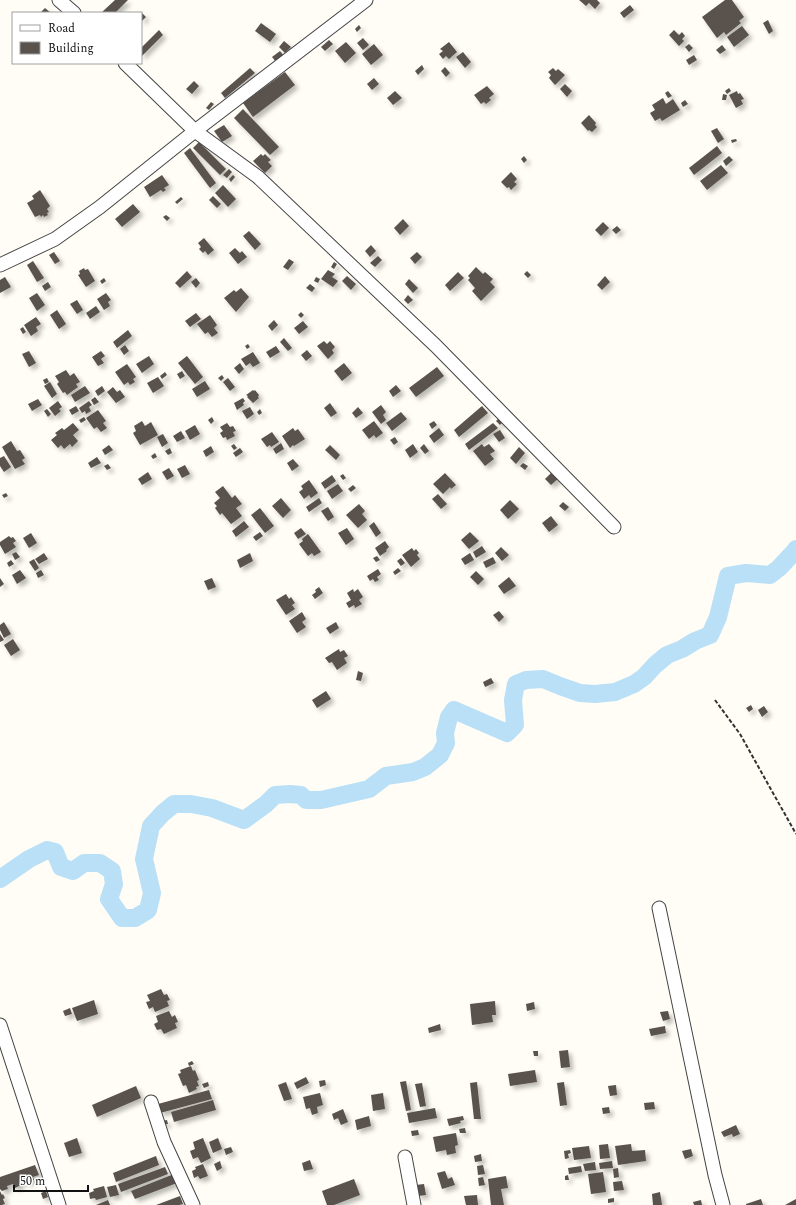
<svg xmlns="http://www.w3.org/2000/svg" width="796" height="1205" font-family="Spectral,serif">
	<defs>
		<filter id="shadow"><feDropShadow dx="3.5" dy="3.5" stdDeviation="2" flood-color="#0004"/></filter>
	</defs>
	<rect width="100%" height="100%" fill="#fffdf5"/>
	<g fill="none" stroke-linecap="round" stroke-linejoin="round">
		<polyline stroke="#b9e0f7" stroke-width="18" points="0,879 29,859 47,850 55,852 61,867 73,871 84,863 100,863 112,871 114,884 109,899 122,918 135,918 148,910 152,893 144,859 151,826 163,813 174,804 191,804 212,808 244,820 266,804 275,795 290,794 301,795 306,800 321,800 369,789 386,776 413,772 425,767 440,755 446,743 445,733 449,717 454,710 507,733 515,725 513,700 516,684 526,680 543,679 560,686 580,693 595,694 615,692 634,684 644,677 655,665 667,655 682,649 695,641 710,635 718,617 728,576 746,573 770,575 779,568 795,551 796,549"/>
	</g>
	<g fill="#5a524d" filter="url(#shadow)">
		<polygon points="115,0 128,0 115,13 101,13"/>
		<polygon points="579,0 597,0 600,3 595,9 589,3 586,6"/>
		<polygon points="725,0 732,0 744,17 739,21 741,23 726,35 724,32 717,38 702,17"/>
		<polygon points="630,5 634,10 624,18 620,13"/>
		<polygon points="45,8 51,13 40,13"/>
		<polygon points="141,12 146,17 141,22"/>
		<polygon points="768,20 773,31 769,34 763,23"/>
		<polygon points="261,23 276,34 270,42 255,31"/>
		<polygon points="359,25 361,28 357,32 355,29"/>
		<polygon points="742,26 749,35 734,47 727,37"/>
		<polygon points="159,30 163,35 141,57 141,48"/>
		<polygon points="674,30 679,35 682,32 685,36 682,39 684,41 679,46 669,35"/>
		<polygon points="363,38 369,45 363,50 357,43"/>
		<polygon points="329,40 333,44 325,51 321,47"/>
		<polygon points="284,41 291,47 285,53 279,47"/>
		<polygon points="346,42 356,53 345,63 335,51"/>
		<polygon points="449,42 457,52 449,59 446,56 443,59 439,54 443,51 440,49"/>
		<polygon points="374,44 383,55 371,65 362,54"/>
		<polygon points="689,44 693,48 689,52 685,47"/>
		<polygon points="722,45 726,50 720,54 716,50"/>
		<polygon points="280,51 284,56 276,62 272,57"/>
		<polygon points="463,52 471,62 465,68 456,57"/>
		<polygon points="694,55 697,60 689,65 686,60"/>
		<polygon points="422,65 424,69 418,75 415,71"/>
		<polygon points="445,67 450,73 446,77 441,71"/>
		<polygon points="250,68 255,73 225,98 221,93"/>
		<polygon points="553,68 556,71 558,69 565,75 555,85 549,78 551,75 548,72"/>
		<polygon points="285,72 295,85 253,117 243,103"/>
		<polygon points="374,78 379,84 372,90 367,84"/>
		<polygon points="194,81 199,86 192,94 186,89"/>
		<polygon points="565,84 572,91 567,97 560,89"/>
		<polygon points="487,86 494,94 489,98 491,100 486,104 484,102 481,104 474,95"/>
		<polygon points="729,88 731,91 727,94 725,91"/>
		<polygon points="395,91 402,98 393,105 387,98"/>
		<polygon points="668,91 672,96 668,98 665,93"/>
		<polygon points="737,91 738,94 740,93 744,99 741,100 743,104 736,108 729,95"/>
		<polygon points="723,94 727,95 726,100 722,100"/>
		<polygon points="663,98 666,104 673,99 680,110 662,121 660,118 655,121 650,113 655,110 652,105"/>
		<polygon points="685,100 688,104 683,107 681,103"/>
		<polygon points="211,102 214,104 209,110 206,108"/>
		<polygon points="243,109 279,147 270,155 234,118"/>
		<polygon points="589,115 596,123 595,125 597,127 592,132 589,130 588,131 581,123"/>
		<polygon points="224,125 232,136 222,142 214,131"/>
		<polygon points="717,128 724,139 718,143 711,131"/>
		<polygon points="736,139 737,141 732,143 731,140"/>
		<polygon points="199,142 226,169 220,175 193,148"/>
		<polygon points="717,146 722,153 694,175 689,168"/>
		<polygon points="190,148 216,183 210,188 184,153"/>
		<polygon points="261,154 263,156 265,154 271,160 268,162 272,166 265,173 253,161"/>
		<polygon points="524,156 527,160 524,163 521,159"/>
		<polygon points="729,156 733,160 726,166 723,161"/>
		<polygon points="721,165 728,173 707,190 700,181"/>
		<polygon points="229,169 232,172 227,178 223,175"/>
		<polygon points="511,172 517,179 514,182 517,184 511,190 509,187 507,188 501,182"/>
		<polygon points="162,175 169,185 164,188 166,190 163,192 161,190 150,197 144,187"/>
		<polygon points="233,175 235,177 231,182 229,179"/>
		<polygon points="223,185 236,199 228,207 215,193"/>
		<polygon points="40,190 50,206 47,209 49,212 47,213 48,215 44,217 43,215 41,217 40,215 35,217 27,203 34,199 32,196"/>
		<polygon points="213,196 221,204 217,208 209,200"/>
		<polygon points="181,197 183,199 177,204 175,202"/>
		<polygon points="133,204 140,212 122,227 115,219"/>
		<polygon points="166,215 170,218 167,221 163,217"/>
		<polygon points="403,219 409,226 400,235 394,228"/>
		<polygon points="603,222 609,228 601,236 595,230"/>
		<polygon points="617,226 621,230 616,234 612,230"/>
		<polygon points="249,231 261,244 255,250 243,236"/>
		<polygon points="204,238 214,250 208,255 205,251 203,253 199,249 201,247 198,243"/>
		<polygon points="371,245 376,251 370,257 365,251"/>
		<polygon points="235,248 240,253 242,251 247,257 238,264 229,253"/>
		<polygon points="54,252 60,261 55,264 49,255"/>
		<polygon points="417,252 422,257 415,264 410,258"/>
		<polygon points="378,256 382,260 375,267 370,263"/>
		<polygon points="289,259 294,262 288,270 283,267"/>
		<polygon points="33,261 44,278 37,282 27,265"/>
		<polygon points="334,262 337,264 334,269 331,267"/>
		<polygon points="476,267 483,274 485,272 493,279 490,282 495,287 481,301 472,291 475,288 468,280 470,278 468,276"/>
		<polygon points="84,268 85,270 88,269 95,281 86,287 78,275 80,274 79,271"/>
		<polygon points="328,270 335,274 332,277 338,281 333,287 321,279"/>
		<polygon points="187,271 192,277 180,288 175,283"/>
		<polygon points="527,271 531,275 528,278 524,274"/>
		<polygon points="458,272 464,278 450,291 445,285"/>
		<polygon points="347,276 356,284 351,290 342,281"/>
		<polygon points="605,276 610,282 602,290 597,285"/>
		<polygon points="5,277 11,287 0,293 0,280"/>
		<polygon points="316,277 320,279 318,283 314,281"/>
		<polygon points="104,278 106,281 102,284 100,281"/>
		<polygon points="196,278 200,283 196,288 191,282"/>
		<polygon points="409,279 418,288 413,293 405,284"/>
		<polygon points="48,282 51,287 45,291 42,286"/>
		<polygon points="310,284 315,288 312,292 306,288"/>
		<polygon points="241,288 249,297 236,312 224,298 234,290 236,292"/>
		<polygon points="37,293 45,305 37,311 29,298"/>
		<polygon points="106,293 111,300 108,302 110,306 104,310 97,299"/>
		<polygon points="408,295 413,300 408,304 404,300"/>
		<polygon points="77,300 83,310 77,314 70,304"/>
		<polygon points="96,306 100,312 90,319 86,313"/>
		<polygon points="57,310 66,324 59,329 50,315"/>
		<polygon points="301,312 304,315 301,318 298,315"/>
		<polygon points="196,313 201,319 190,327 185,321"/>
		<polygon points="210,315 217,325 214,328 218,333 212,337 208,332 205,334 197,324"/>
		<polygon points="36,317 41,324 36,327 38,331 31,336 24,325"/>
		<polygon points="274,320 278,325 272,331 268,326"/>
		<polygon points="303,321 308,327 299,334 294,328"/>
		<polygon points="23,327 26,332 23,334 20,329"/>
		<polygon points="128,330 132,336 117,348 113,342"/>
		<polygon points="284,338 292,348 288,351 280,342"/>
		<polygon points="324,341 327,344 330,341 335,347 332,350 334,353 328,359 317,346"/>
		<polygon points="248,344 250,347 247,349 245,346"/>
		<polygon points="125,345 129,351 124,355 120,349"/>
		<polygon points="276,346 280,352 270,358 266,352"/>
		<polygon points="307,350 312,356 306,361 301,355"/>
		<polygon points="29,351 36,363 29,367 22,354"/>
		<polygon points="101,351 105,356 101,359 104,363 98,366 92,357"/>
		<polygon points="253,352 260,363 253,367 250,363 246,366 241,359"/>
		<polygon points="149,356 154,364 142,373 136,364"/>
		<polygon points="187,356 203,377 195,384 178,363"/>
		<polygon points="240,363 244,369 239,374 234,368"/>
		<polygon points="344,363 352,373 342,381 334,371"/>
		<polygon points="127,364 136,377 133,379 135,382 130,385 128,382 124,385 115,372"/>
		<polygon points="437,367 444,376 416,397 409,388"/>
		<polygon points="66,370 70,376 74,373 80,382 76,384 78,387 67,395 65,392 63,393 57,384 59,382 55,376"/>
		<polygon points="182,371 185,376 180,379 177,374"/>
		<polygon points="165,372 167,375 162,379 160,376"/>
		<polygon points="222,375 224,378 221,381 218,378"/>
		<polygon points="158,377 164,386 153,393 147,383"/>
		<polygon points="47,378 49,382 45,384 43,380"/>
		<polygon points="228,378 235,387 230,391 223,382"/>
		<polygon points="205,381 210,389 197,397 192,389"/>
		<polygon points="50,382 57,394 52,398 44,386"/>
		<polygon points="396,385 401,391 393,397 389,391"/>
		<polygon points="85,386 90,393 75,402 71,395"/>
		<polygon points="102,386 105,391 98,396 95,391"/>
		<polygon points="113,387 117,392 120,390 125,397 116,403 107,392"/>
		<polygon points="253,390 254,391 255,390 259,395 258,397 259,398 253,403 247,397 248,396 246,395"/>
		<polygon points="95,397 99,402 94,405 91,400"/>
		<polygon points="243,398 245,401 243,403 244,405 237,410 234,403"/>
		<polygon points="38,399 42,405 32,411 28,404"/>
		<polygon points="58,401 62,407 59,409 61,411 55,416 49,408"/>
		<polygon points="89,401 92,405 89,407 91,411 86,414 85,411 82,413 79,408"/>
		<polygon points="330,403 337,413 331,417 324,408"/>
		<polygon points="381,405 386,412 383,415 386,420 381,424 372,412"/>
		<polygon points="76,406 79,411 72,415 69,410"/>
		<polygon points="482,406 488,413 459,437 454,430"/>
		<polygon points="250,407 254,414 247,419 242,411"/>
		<polygon points="358,407 363,413 356,418 352,413"/>
		<polygon points="47,409 51,414 48,417 44,411"/>
		<polygon points="260,409 262,413 259,415 257,412"/>
		<polygon points="98,410 106,421 103,423 107,428 101,432 97,427 94,429 86,418"/>
		<polygon points="401,412 407,419 392,431 386,423"/>
		<polygon points="84,417 86,420 81,423 79,420"/>
		<polygon points="212,417 214,421 211,424 208,420"/>
		<polygon points="499,418 503,422 500,425 496,421"/>
		<polygon points="142,421 145,426 151,422 158,435 140,445 133,433 136,431 134,426"/>
		<polygon points="374,421 383,433 376,438 374,435 369,439 362,430"/>
		<polygon points="434,421 437,425 432,429 429,424"/>
		<polygon points="73,423 79,430 73,435 78,441 72,447 70,444 64,449 61,445 58,448 51,440 57,435 55,433 62,428 64,430"/>
		<polygon points="227,423 230,427 233,426 236,431 233,432 235,436 227,440 226,437 223,438 220,433 223,431 220,427"/>
		<polygon points="493,423 498,428 469,450 465,444"/>
		<polygon points="195,425 200,434 190,440 185,431"/>
		<polygon points="293,428 295,431 298,429 305,439 294,446 293,445 290,448 282,436"/>
		<polygon points="439,428 444,435 434,443 429,436"/>
		<polygon points="500,430 505,438 499,442 493,434"/>
		<polygon points="181,431 185,438 177,442 173,436"/>
		<polygon points="272,432 279,442 271,447 270,445 267,447 261,439"/>
		<polygon points="163,434 168,443 162,447 157,437"/>
		<polygon points="395,437 398,442 394,445 390,440"/>
		<polygon points="11,441 17,451 20,450 25,458 22,460 25,464 15,469 2,447"/>
		<polygon points="281,443 284,449 276,454 273,449"/>
		<polygon points="234,444 237,448 234,450 231,446"/>
		<polygon points="413,444 418,452 410,458 405,450"/>
		<polygon points="424,444 429,451 425,454 420,448"/>
		<polygon points="482,444 484,447 489,444 495,451 490,454 494,459 485,466 473,451"/>
		<polygon points="109,445 113,450 105,455 102,450"/>
		<polygon points="330,445 340,455 336,460 325,450"/>
		<polygon points="211,446 214,452 206,457 203,451"/>
		<polygon points="519,447 525,453 516,464 510,458"/>
		<polygon points="170,448 172,453 168,455 165,451"/>
		<polygon points="240,448 243,452 236,457 233,453"/>
		<polygon points="155,453 157,457 153,459 151,456"/>
		<polygon points="4,456 11,467 4,472 0,466 0,458"/>
		<polygon points="97,457 101,463 91,468 88,463"/>
		<polygon points="293,459 299,466 292,471 287,463"/>
		<polygon points="523,463 528,466 525,470 520,466"/>
		<polygon points="108,464 111,468 107,470 104,466"/>
		<polygon points="185,465 190,474 182,478 177,469"/>
		<polygon points="169,468 174,476 167,480 162,472"/>
		<polygon points="554,470 560,477 551,485 545,479"/>
		<polygon points="148,472 152,479 142,485 138,479"/>
		<polygon points="445,473 456,485 451,489 450,487 443,494 433,484"/>
		<polygon points="343,474 346,478 343,480 340,476"/>
		<polygon points="332,475 336,481 325,489 321,483"/>
		<polygon points="309,480 318,493 311,498 309,495 304,499 299,492 303,489 301,486"/>
		<polygon points="338,484 343,491 332,499 327,491"/>
		<polygon points="353,485 356,488 351,492 348,489"/>
		<polygon points="223,486 232,498 235,495 242,504 236,508 242,516 231,524 222,513 220,515 215,508 217,506 214,503 220,498 215,492"/>
		<polygon points="6,493 8,496 4,498 2,495"/>
		<polygon points="438,494 447,504 441,509 432,499"/>
		<polygon points="281,498 291,510 283,518 272,506"/>
		<polygon points="319,498 322,503 309,512 306,507"/>
		<polygon points="510,500 519,509 508,519 500,510"/>
		<polygon points="563,502 569,507 565,511 559,506"/>
		<polygon points="359,504 365,511 362,514 367,520 358,528 346,515"/>
		<polygon points="328,507 334,517 328,521 321,511"/>
		<polygon points="260,508 274,526 265,533 251,515"/>
		<polygon points="551,516 558,525 549,532 542,523"/>
		<polygon points="244,521 249,527 236,537 232,531"/>
		<polygon points="374,522 381,533 376,537 369,526"/>
		<polygon points="301,528 306,534 298,539 294,533"/>
		<polygon points="347,528 354,539 346,545 338,533"/>
		<polygon points="260,532 263,536 256,541 253,537"/>
		<polygon points="470,532 479,541 469,549 461,540"/>
		<polygon points="31,533 37,543 29,548 23,538"/>
		<polygon points="308,534 321,552 314,556 312,553 308,556 299,544 303,541 302,539"/>
		<polygon points="9,536 11,538 13,537 16,541 13,543 16,547 5,554 0,545 0,542"/>
		<polygon points="385,541 389,547 386,550 387,551 380,556 375,548"/>
		<polygon points="482,546 486,552 476,558 473,552"/>
		<polygon points="501,547 509,555 502,561 495,553"/>
		<polygon points="412,548 414,551 416,549 419,553 417,555 420,559 411,567 402,555"/>
		<polygon points="16,552 20,557 15,560 12,554"/>
		<polygon points="44,553 48,559 39,564 35,559"/>
		<polygon points="250,553 253,561 240,568 237,560"/>
		<polygon points="470,553 474,560 465,565 461,559"/>
		<polygon points="377,556 380,560 376,562 373,558"/>
		<polygon points="493,557 496,563 486,568 483,562"/>
		<polygon points="401,558 405,563 401,566 397,561"/>
		<polygon points="34,559 39,568 35,571 29,562"/>
		<polygon points="11,560 14,564 9,567 7,563"/>
		<polygon points="398,568 401,571 395,575 393,572"/>
		<polygon points="378,569 381,574 377,577 379,580 375,582 373,579 370,581 367,576"/>
		<polygon points="20,570 26,578 17,584 12,575"/>
		<polygon points="41,570 44,575 38,578 36,573"/>
		<polygon points="476,571 484,579 478,585 470,577"/>
		<polygon points="509,577 516,586 504,594 498,586"/>
		<polygon points="0,578 4,584 0,587"/>
		<polygon points="212,578 216,587 208,590 204,581"/>
		<polygon points="319,587 323,593 315,599 312,595 316,592 315,590"/>
		<polygon points="353,589 354,592 358,589 363,597 359,600 362,604 355,608 354,605 349,608 346,603 351,600 347,593"/>
		<polygon points="286,594 289,599 291,597 295,603 292,605 295,609 286,615 276,600"/>
		<polygon points="499,611 504,617 499,622 493,615"/>
		<polygon points="302,612 306,619 302,622 306,627 297,633 289,621"/>
		<polygon points="4,622 11,634 4,638 0,630 0,625"/>
		<polygon points="336,622 339,628 330,634 326,628"/>
		<polygon points="0,634 4,640 0,642"/>
		<polygon points="13,639 20,650 11,656 4,645"/>
		<polygon points="339,649 340,652 344,650 348,656 344,658 347,663 337,670 332,662 329,663 325,658"/>
		<polygon points="358,671 363,673 361,681 356,680"/>
		<polygon points="491,678 494,683 485,687 483,682"/>
		<polygon points="326,691 331,699 317,708 312,700"/>
		<polygon points="751,705 753,709 749,712 746,708"/>
		<polygon points="764,706 768,712 762,717 758,710"/>
		<polygon points="161,989 164,995 167,994 170,1000 167,1001 169,1006 155,1012 153,1007 149,1009 146,1002 150,1001 147,995"/>
		<polygon points="94,1000 98,1014 77,1021 72,1008"/>
		<polygon points="495,1001 496,1015 492,1015 493,1022 472,1025 470,1004"/>
		<polygon points="534,1002 535,1009 527,1011 526,1004"/>
		<polygon points="70,1008 72,1014 65,1016 63,1011"/>
		<polygon points="169,1011 172,1017 175,1015 178,1022 175,1023 177,1028 164,1034 161,1029 157,1030 154,1024 158,1022 156,1016"/>
		<polygon points="668,1011 670,1019 663,1021 660,1012"/>
		<polygon points="440,1024 441,1030 429,1033 428,1028"/>
		<polygon points="665,1026 666,1033 651,1036 649,1029"/>
		<polygon points="568,1050 570,1067 561,1068 559,1051"/>
		<polygon points="533,1051 538,1051 538,1056 534,1056"/>
		<polygon points="192,1061 194,1064 189,1066 188,1063"/>
		<polygon points="191,1066 193,1071 195,1070 199,1080 197,1081 199,1086 196,1087 197,1089 189,1093 186,1085 183,1086 178,1074 181,1073 180,1070"/>
		<polygon points="535,1070 537,1082 510,1086 508,1074"/>
		<polygon points="306,1077 309,1083 297,1089 294,1083"/>
		<polygon points="325,1080 326,1085 320,1087 319,1081"/>
		<polygon points="406,1081 411,1110 406,1111 400,1082"/>
		<polygon points="208,1082 209,1086 204,1088 202,1084"/>
		<polygon points="286,1082 292,1099 284,1101 278,1085"/>
		<polygon points="477,1082 481,1119 474,1119 470,1083"/>
		<polygon points="564,1082 567,1105 560,1106 557,1083"/>
		<polygon points="422,1083 426,1106 420,1107 415,1084"/>
		<polygon points="616,1085 617,1095 610,1096 608,1086"/>
		<polygon points="136,1086 141,1098 97,1117 92,1105"/>
		<polygon points="209,1090 212,1099 160,1113 158,1104"/>
		<polygon points="320,1093 323,1105 317,1107 318,1113 312,1115 310,1108 306,1109 303,1097"/>
		<polygon points="383,1093 385,1109 373,1111 371,1095"/>
		<polygon points="213,1100 216,1110 174,1122 171,1112"/>
		<polygon points="654,1102 655,1109 645,1110 644,1103"/>
		<polygon points="609,1107 610,1113 603,1114 602,1108"/>
		<polygon points="435,1108 437,1118 409,1123 407,1113"/>
		<polygon points="343,1109 348,1122 341,1125 338,1118 334,1120 332,1114"/>
		<polygon points="369,1116 371,1126 357,1130 355,1120"/>
		<polygon points="463,1116 464,1120 460,1121 461,1123 449,1126 447,1119"/>
		<polygon points="167,1120 168,1124 163,1125 162,1121"/>
		<polygon points="736,1125 740,1134 733,1137 732,1134 724,1137 721,1132"/>
		<polygon points="465,1128 466,1133 460,1133 459,1129"/>
		<polygon points="418,1130 419,1135 412,1136 411,1131"/>
		<polygon points="456,1133 458,1145 455,1146 456,1153 447,1155 446,1150 436,1152 433,1137"/>
		<polygon points="77,1138 82,1153 69,1157 64,1143"/>
		<polygon points="203,1138 211,1158 201,1163 198,1157 193,1159 190,1151 195,1149 193,1142"/>
		<polygon points="218,1138 222,1149 213,1153 209,1142"/>
		<polygon points="608,1144 610,1158 600,1159 599,1145"/>
		<polygon points="631,1144 632,1151 645,1150 646,1161 618,1165 615,1146"/>
		<polygon points="589,1146 591,1158 574,1160 572,1148"/>
		<polygon points="231,1147 233,1152 226,1155 224,1149"/>
		<polygon points="691,1149 693,1156 685,1159 682,1151"/>
		<polygon points="570,1150 571,1153 568,1154 569,1158 565,1159 564,1151"/>
		<polygon points="481,1154 482,1161 475,1162 474,1156"/>
		<polygon points="156,1156 159,1165 116,1182 113,1173"/>
		<polygon points="310,1160 313,1169 304,1171 302,1163"/>
		<polygon points="220,1161 222,1168 217,1171 214,1164"/>
		<polygon points="612,1161 613,1168 600,1169 599,1163"/>
		<polygon points="595,1162 596,1170 585,1171 583,1164"/>
		<polygon points="203,1164 208,1176 200,1179 198,1176 194,1178 192,1171 196,1169 195,1167"/>
		<polygon points="35,1165 39,1175 33,1177 34,1180 27,1183 26,1180 20,1182 21,1185 15,1188 13,1184 7,1186 8,1189 2,1191 0,1189 0,1177"/>
		<polygon points="483,1165 485,1174 478,1175 477,1166"/>
		<polygon points="581,1166 582,1172 569,1174 568,1168"/>
		<polygon points="165,1167 168,1174 121,1192 118,1184"/>
		<polygon points="618,1168 619,1177 614,1178 613,1169"/>
		<polygon points="445,1171 448,1179 452,1177 455,1185 442,1189 437,1173"/>
		<polygon points="603,1172 606,1192 591,1194 588,1174"/>
		<polygon points="174,1174 177,1183 135,1199 131,1191"/>
		<polygon points="568,1175 569,1180 565,1180 565,1176"/>
		<polygon points="506,1176 508,1188 501,1189 504,1205 491,1205 488,1179"/>
		<polygon points="483,1177 485,1185 479,1186 478,1178"/>
		<polygon points="354,1179 360,1195 334,1205 327,1205 322,1191"/>
		<polygon points="622,1181 624,1190 614,1191 613,1182"/>
		<polygon points="424,1184 426,1195 418,1196 416,1185"/>
		<polygon points="116,1185 119,1195 110,1197 107,1187"/>
		<polygon points="104,1186 107,1197 96,1200 95,1198 90,1199 89,1193 94,1191 93,1189"/>
		<polygon points="0,1191 2,1195 3,1194 5,1198 3,1199 5,1204 2,1205 0,1205"/>
		<polygon points="46,1191 48,1197 43,1199 41,1193"/>
		<polygon points="660,1192 662,1205 653,1205 652,1194"/>
		<polygon points="477,1195 478,1205 466,1205 464,1196"/>
		<polygon points="180,1196 183,1204 179,1205 156,1205"/>
		<polygon points="614,1198 614,1202 608,1203 608,1199"/>
		<polygon points="761,1199 763,1205 746,1205 746,1204"/>
		<polygon points="796,1199 796,1205 785,1205"/>
		<polygon points="108,1200 110,1205 96,1205"/>
		<polygon points="701,1200 702,1205 694,1205 693,1202"/>
	</g>
	<g fill="none" stroke-linecap="round" stroke-linejoin="round">
		<g stroke="#444" stroke-width="15">
			<g id="minor">
				<polyline points="59,0 74,13"/>
				<polyline points="125,63 195,131 258,177 436,346 614,527"/>
				<polyline points="0,265 55,239 100,207 195,131 366,0"/>
				<polyline points="659,908 715,1175 723,1205"/>
				<polyline points="0,1025 59,1205"/>
				<polyline points="151,1102 164,1142 193,1205"/>
				<polyline points="405,1157 414,1205"/>
			</g>
		</g>
		<polyline stroke="#333" stroke-width="2" stroke-dasharray="4 2" stroke-linecap="butt" points="715,700 740,734 796,834"/>
		<use href="#minor" stroke="#fff" stroke-width="13"/>
	</g>
	<rect x="12" y="12" width="130" height="52" fill="#ffffff" stroke="#a0a0a0"/>
	<rect x="20" y="25" width="20" height="6" fill="#ffffff" stroke="#a0a0a0"/>
	<text x="48" y="32" font-size="12" fill="#111111">Road</text>
	<rect x="20" y="42" width="20" height="12" fill="#5a524d" stroke="#a0a0a0"/>
	<text x="48" y="52" font-size="12" fill="#111111">Building</text>
	<path d="M14 1185v6h74v-6" fill="none" stroke="#111111" stroke-width="2"/>
	<text x="20" y="1185" font-size="12" fill="#111111" stroke="#ffffff" stroke-width="3" paint-order="stroke">50 m</text>
</svg>
